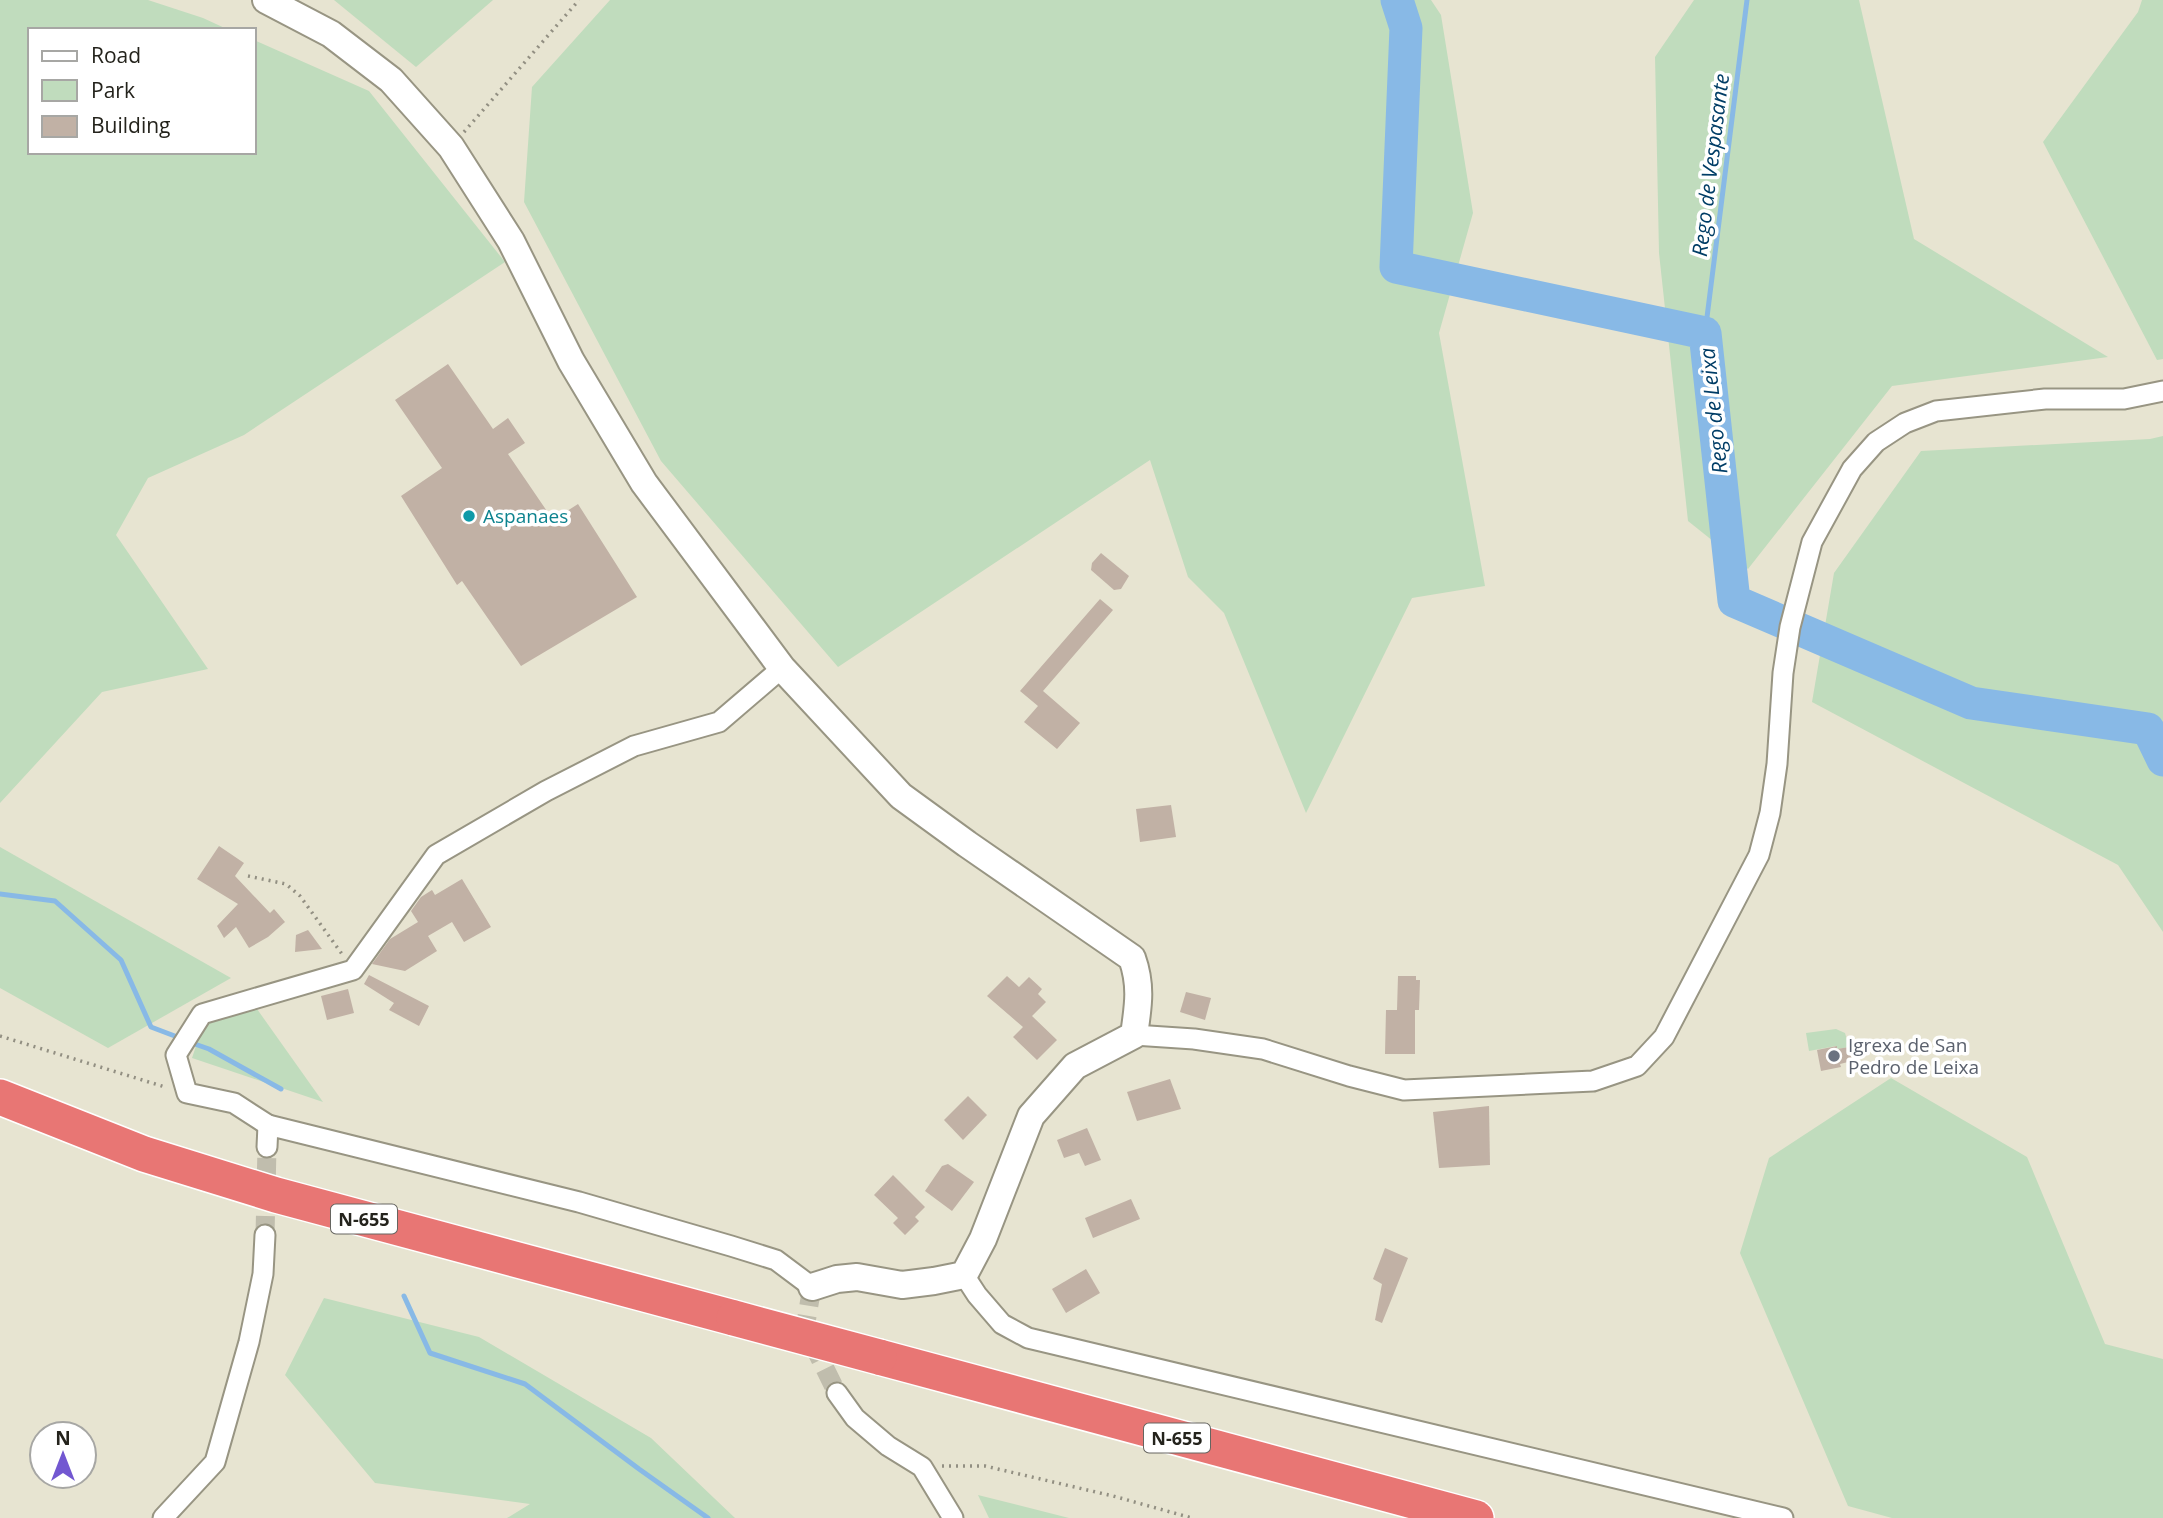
<svg xmlns="http://www.w3.org/2000/svg" width="2163" height="1518" font-family="'Open Sans',sans-serif">
	<rect width="100%" height="100%" fill="#e7e4d1"/>
	<g fill="#c0dcbd">
		<polygon points="0,0 148,0 203,18 229,30 30,30 30,152 254,152 254,40 369,91 505,262 244,435 148,478 116,535 208,669 102,692 0,803"/>
		<polygon points="334,0 493,0 416,67"/>
		<polygon points="610,0 1431,0 1441,15 1473,213 1439,333 1485,586 1412,598 1306,813 1224,613 1188,577 1150,460 838,667 661,461 524,202 532,87"/>
		<polygon points="1694,0 1859,0 1914,239 2108,357 1892,386 1748,569 1688,521 1659,253 1655,57"/>
		<polygon points="2142,0 2163,0 2163,359 2157,360 2043,142 2138,12"/>
		<polygon points="2163,436 2163,932 2118,865 1812,702 1834,573 1921,451 2150,439"/>
		<polygon points="0,847 231,978 108,1048 0,988"/>
		<polygon points="257,1009 323,1102 192,1058 203,1025"/>
		<polygon points="1836,1029 1845,1033 1849,1047 1837,1049 1836,1046 1809,1051 1806,1033"/>
		<polygon points="1891,1078 2027,1157 2105,1344 2163,1359 2163,1518 1892,1518 1848,1506 1740,1253 1769,1158"/>
		<polygon points="324,1298 479,1337 651,1438 735,1518 507,1518 530,1504 375,1483 285,1375"/>
		<polygon points="978,1495 1069,1518 989,1518"/>
	</g>
	<g fill="none" stroke-linecap="round" stroke-linejoin="round">
		<g stroke="#88b9e6" stroke-width="5">
			<polyline points="1705,333 1747,0"/>
			<polyline points="0,894 55,901 121,960 151,1027 180,1038"/>
			<polyline points="189,1042 209,1049 281,1089"/>
			<polyline points="404,1296 430,1353 525,1384 639,1469 708,1518"/>
		</g>
		<polyline stroke="#88b9e6" stroke-width="33" points="1397,0 1406,28 1396,267 1705,333 1734,601 1971,703 2148,729 2163,760"/>
	</g>
	<g fill="#c1b1a5">
		<polygon points="448,364 493,429 508,418 525,443 508,454 553,520 578,504 637,597 521,666 462,581 457,585 401,496 442,468 395,400"/>
		<polygon points="1101,553 1129,576 1121,589 1114,590 1091,570 1092,563"/>
		<polygon points="1100,599 1113,610 1043,691 1080,723 1057,749 1024,722 1038,706 1020,691"/>
		<polygon points="1171,805 1176,837 1140,842 1136,809"/>
		<polygon points="219,846 244,863 235,876 270,913 274,909 285,922 268,937 249,948 236,927 224,938 217,926 238,904 197,879"/>
		<polygon points="462,879 491,927 464,942 452,922 428,936 437,951 405,971 372,964 390,939 418,922 411,911 421,897 432,890 435,895"/>
		<polygon points="308,930 322,949 295,952 296,935"/>
		<polygon points="369,975 429,1006 419,1026 389,1010 394,1003 364,984"/>
		<polygon points="1007,976 1019,987 1029,977 1042,989 1038,994 1046,1002 1032,1016 1057,1040 1037,1060 1013,1037 1023,1027 987,996"/>
		<polygon points="1398,976 1416,976 1416,980 1420,980 1419,1010 1415,1010 1415,1054 1385,1054 1386,1010 1397,1010"/>
		<polygon points="348,989 354,1013 327,1020 321,996"/>
		<polygon points="1186,992 1211,998 1205,1020 1180,1012"/>
		<polygon points="1837,1046 1837,1049 1849,1047 1852,1061 1840,1064 1841,1067 1821,1071 1817,1050"/>
		<polygon points="1170,1079 1181,1109 1137,1121 1127,1092"/>
		<polygon points="968,1096 987,1115 963,1140 944,1120"/>
		<polygon points="1489,1106 1490,1165 1439,1168 1433,1112"/>
		<polygon points="1087,1128 1101,1160 1085,1166 1079,1153 1064,1158 1057,1140"/>
		<polygon points="948,1164 974,1182 952,1211 925,1191 942,1166"/>
		<polygon points="893,1175 925,1207 915,1217 919,1221 905,1235 893,1223 898,1218 874,1195"/>
		<polygon points="1131,1199 1140,1219 1093,1238 1085,1218"/>
		<polygon points="1385,1248 1408,1258 1382,1323 1375,1320 1382,1284 1373,1279"/>
		<polygon points="1086,1269 1100,1293 1066,1313 1052,1289"/>
	</g>
	<g fill="none" stroke-linecap="round" stroke-linejoin="round">
		<g stroke="#c0bdad" stroke-width="19" stroke-dasharray="19 10" stroke-linecap="butt">
			<polyline points="265,1235 267,1147"/>
			<polyline points="812,1287 805,1328 837,1393"/>
		</g>
		<g stroke="#989583" stroke-width="23">
			<g id="street">
				<polyline points="1134,1035 1194,1039 1263,1049 1349,1076 1404,1090 1593,1081 1637,1066 1664,1037 1759,855 1770,813 1777,764 1783,673 1790,627 1812,542 1852,469 1876,442 1905,423 1936,411 2045,399 2124,399 2163,391"/>
				<polyline points="268,1125 234,1103 187,1093 176,1055 202,1014 353,970 436,855 546,791 634,746 719,722 782,668"/>
				<polyline points="267,1147 268,1125 579,1202 731,1246 776,1260 812,1287"/>
				<polyline points="964,1275 977,1295 1002,1324 1028,1338 1783,1518"/>
				<polyline points="837,1393 855,1418 888,1446 922,1467 953,1518"/>
				<polyline points="163,1518 215,1462 249,1342 263,1274 265,1235"/>
			</g>
		</g>
		<g stroke="#989583" stroke-width="30">
			<path id="secondary" d="M266 0 331 34 391 80 451 147 511 241 571 361 644 483 782 668 901 796 967 844 1132 958C1142 986 1138 1007 1134 1035L1075 1066 1031 1116 983 1239 964 1275 934 1281 902 1285 857 1277 837 1279 812 1287"/>
		</g>
		<g stroke="#fff" stroke-width="38">
			<g id="highway">
				<polyline points="0,1097 144,1154 276,1195 734,1318"/>
				<polyline points="879,1357 1476,1518"/>
			</g>
		</g>
		<g stroke="#928f82" stroke-width="3.5" stroke-dasharray="2 5" stroke-linecap="butt">
			<polyline points="464,132 579,0"/>
			<polyline points="248,876 286,884 300,896 342,954"/>
			<polyline points="0,1036 165,1087"/>
			<polyline points="942,1466 985,1466 1113,1496 1192,1518"/>
		</g>
		<use href="#street" stroke="#fff" stroke-width="19"/>
		<use href="#secondary" stroke="#fff" stroke-width="26"/>
		<use href="#highway" stroke="#e87674" stroke-width="35"/>
		<g stroke="#fff" stroke-width="38" stroke-linecap="butt">
			<polyline id="highway-bridge" points="734,1318 879,1357"/>
		</g>
		<use href="#highway-bridge" stroke="#e87674" stroke-width="35"/>
	</g>
	<circle fill="#0f9aa8" stroke="#fff" stroke-width="2.5" cx="469" cy="516" r="7"/>
	<circle fill="#6b7280" stroke="#fff" stroke-width="2.5" cx="1834" cy="1056" r="7"/>
	<g text-anchor="middle" dominant-baseline="central" stroke-width="7" stroke-linejoin="round" paint-order="stroke">
		<g fill="#fff" stroke="#666560" stroke-width="2">
			<rect x="331" y="1204.5" width="66" height="29" rx="5"/>
			<rect x="1144" y="1423.5" width="66" height="29" rx="5"/>
		</g>
		<g font-size="18" font-weight="bold" fill="#24231c">
			<text x="364" y="1219">N-655</text>
			<text x="1177" y="1438">N-655</text>
		</g>
		<g font-size="19" fill="#0d838f" stroke="#fff" text-anchor="start">
			<text x="483" y="516">Aspanaes</text>
		</g>
		<g font-size="19" fill="#5b616d" stroke="#fff" text-anchor="start">
			<text x="1848" y="1045">Igrexa de San<tspan x="1848" dy="22">Pedro de Leixa</tspan></text>
		</g>
		<g font-size="21" font-style="italic" fill="#003d66" stroke="#fff">
			<text transform="translate(1710 165) rotate(-83)">Rego de Vespasante</text>
			<text transform="translate(1713 411) rotate(-96)">Rego de Leixa</text>
		</g>
	</g>
	<rect x="28" y="28" width="228" height="126" fill="#ffffff" stroke="#a7a7a4" stroke-width="2"/>
	<rect x="42" y="51" width="35" height="10" fill="#ffffff" stroke="#a7a7a4" stroke-width="2"/>
	<text x="91" y="63" font-size="21" fill="#24231c">Road</text>
	<rect x="42" y="80" width="35" height="21" fill="#c0dcbd" stroke="#a7a7a4" stroke-width="2"/>
	<text x="91" y="98" font-size="21" fill="#24231c">Park</text>
	<rect x="42" y="116" width="35" height="21" fill="#c1b1a5" stroke="#a7a7a4" stroke-width="2"/>
	<text x="91" y="133" font-size="21" fill="#24231c">Building</text>
	<g transform="translate(63 1455)"><circle r="33" fill="#ffffff" stroke="#a7a7a4" stroke-width="2"/>
	<path d="M0-5L12 26L0 18L-12 26Z" fill="#7257d1"/>
	<text y="-10" font-size="19" font-weight="bold" text-anchor="middle" fill="#24231c">N</text>
	</g>
</svg>
